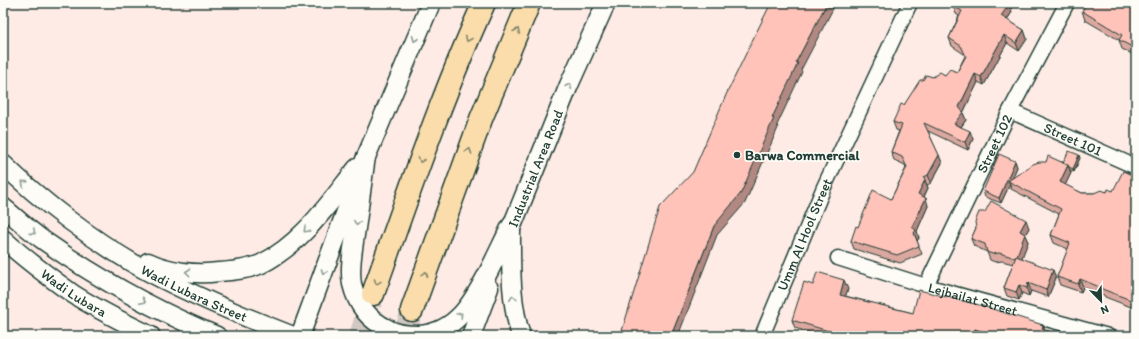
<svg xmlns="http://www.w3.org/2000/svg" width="1139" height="339" font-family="Itim,sans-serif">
	<rect width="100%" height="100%" fill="#feebe5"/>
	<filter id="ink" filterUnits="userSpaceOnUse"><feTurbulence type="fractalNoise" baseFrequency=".025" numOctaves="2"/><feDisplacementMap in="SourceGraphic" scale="8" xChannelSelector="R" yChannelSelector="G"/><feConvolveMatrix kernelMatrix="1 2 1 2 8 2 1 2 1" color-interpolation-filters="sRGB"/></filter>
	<g filter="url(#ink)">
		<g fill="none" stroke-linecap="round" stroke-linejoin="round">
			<g stroke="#d1c8c2" stroke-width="22" stroke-dasharray="22 11" stroke-linecap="butt">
				<polyline points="360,336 373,295"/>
				<polyline points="404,336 412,310"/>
			</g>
			<g stroke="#1f3d34" stroke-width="17">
				<g id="minor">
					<path id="s1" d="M1010 111 1136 167"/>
					<path id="s2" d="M838 258 926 286 1108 336"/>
					<path id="s3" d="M926 286 1010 111 1067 3"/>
					<path id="s4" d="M762 336 824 187 910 3"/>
				</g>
			</g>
			<g stroke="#1f3d34" stroke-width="21">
				<g id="tertiary">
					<path d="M366 157C362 183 359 209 355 235 353 250 349 268 352 284 357 305 369 320 388 329 397 334 408 335 418 335 457 333 474 300 490 269 497 255 504 240 511 226"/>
					<path id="s5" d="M3 164C41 201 90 238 136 265 186 293 239 315 293 336"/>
					<path d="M3 207C16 218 29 230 43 240 97 278 156 311 217 336"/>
					<path d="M511 230C511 266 510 302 521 336"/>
					<path id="s6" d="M508 236 569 85 606 3"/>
					<path id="s7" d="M3 239C25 259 49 277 73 294 98 310 125 323 151 336"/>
					<path d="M148 262C169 272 196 275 219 272 232 271 248 270 261 264 302 244 329 203 357 168"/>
					<polyline points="300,336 366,157 431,3"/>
					<polyline points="471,336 489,288"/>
				</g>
			</g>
			<g stroke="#1f3d34" stroke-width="25">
				<g id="trunk">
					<path d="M373 294C408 196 441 97 484 3"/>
					<polyline points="412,310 481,119 529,3"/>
				</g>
			</g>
			<use href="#minor" stroke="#fdfcf7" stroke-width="14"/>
			<use href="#tertiary" stroke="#fdfcf7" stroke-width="18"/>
			<use href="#trunk" stroke="#fbddab" stroke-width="22"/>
		</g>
		<g fill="#dba8a0" stroke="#1f3d34">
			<polygon points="1014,3 1011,9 1012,12 1007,20 1024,30 1027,39 1019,51 1007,43 984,85 978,82 963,113 966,120 961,127 973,139 968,150 928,131 942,163 931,183 927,185 928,188 924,197 928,206 917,231 919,238 917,241 922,254 900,263 854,249 851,241 858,227 891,199 906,168 905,165 894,160 891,152 899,131 896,130 893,122 904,105 923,80 933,77 957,72 965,56 964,54 952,46 949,38 959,16 956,14 953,6"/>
			<polygon points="1136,3 1136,56 1122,49 1119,40 1085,20 1082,11"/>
			<polygon points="1080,158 1074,172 1070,170 1071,173 1065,185 1082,193 1094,193 1113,191 1136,177 1136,309 1105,297 1104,295 1083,287 1081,292 1060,285 1057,277 1068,249 1054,243 1051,235 1059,214 1011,189 1010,184 1001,203 985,197 983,191 1015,161 1017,167 1012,178 1046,162 1063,162"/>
			<polygon points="976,228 1029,228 1025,235 1028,242 1021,258 1056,278 1048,297 1031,291 1029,296 1022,293 1019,300 1007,296 1004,288 1013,264 1002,261 995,262 990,260 987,252 974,246 971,239"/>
			<polygon points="848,289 845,296 913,313 1043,325 1045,330 1051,336 820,336 795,328 792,320"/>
		</g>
		<g fill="#b28882" stroke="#1f3d34">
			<polygon points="827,3 836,3 801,70 802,72 777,125 778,128 745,203 717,235 678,336 671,336 714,226 772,118 796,62"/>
			<polygon points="1006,3 1014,3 1011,9 1012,12 1004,24 1001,16"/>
			<polygon points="1024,30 1027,39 1019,51 1016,43"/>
			<polygon points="1004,35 1007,43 984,85 981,77"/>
			<polygon points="975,74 978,82 963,113 966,120 957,132 954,124 959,107"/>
			<polygon points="970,131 973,139 968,150 965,142"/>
			<polygon points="939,155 942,163 931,183 928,175"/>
			<polygon points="1079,155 1080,158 1074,172 1073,169"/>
			<polygon points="1015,161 1017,167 1011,182 1008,181 1010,184 1001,203 999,198"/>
			<polygon points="1068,165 1071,173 1063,190 1060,182"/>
			<polygon points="925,180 928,188 921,202 918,194"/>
			<polygon points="926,198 928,206 917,231 919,238 917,241 912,227"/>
			<polygon points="1026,220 1029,228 1025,235 1028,242 1019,266 1016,258 1020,231"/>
			<polygon points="1053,270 1056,278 1048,297 1046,290"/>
			<polygon points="1080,279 1083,287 1081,292 1078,284"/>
			<polygon points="844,280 848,289 843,304 840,295"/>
			<polygon points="1028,283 1031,291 1029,296 1027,288"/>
			<polygon points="1019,285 1022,293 1019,300 1016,292"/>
			<polygon points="975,329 977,336 973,336"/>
			<polygon points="1049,331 1051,336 1047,336"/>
		</g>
		<g fill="#ffc3ba" stroke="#1f3d34">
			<polygon points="771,3 827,3 796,62 798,63 772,118 774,118 741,193 714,226 671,336 627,336 621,334 660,207 693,172 726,95 753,39"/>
			<polygon points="955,3 1007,3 1009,4 1001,16 1024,30 1016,43 1004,35 981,77 975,74 959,107 963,112 954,124 970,131 965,142 924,123 939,155 928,175 924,177 925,180 918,194 926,198 912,227 916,230 914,233 919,246 897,255 851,241 856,226 858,227 873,190 891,199 907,167 902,157 891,152 902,125 893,122 901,104 904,105 920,80 923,80 926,75 933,77 940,72 945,75 950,69 957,72 966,56 961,46 949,38 962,11 953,6"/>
			<polygon points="1087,3 1136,3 1136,49 1119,40 1122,35 1082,11"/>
			<polygon points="1069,151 1079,155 1073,169 1069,167 1068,165 1063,162"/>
			<polygon points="999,154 1015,161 999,198 983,191"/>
			<polygon points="1048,156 1068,165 1060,182 1082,193 1094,193 1101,190 1107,192 1108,189 1113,191 1123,171 1136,177 1136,302 1102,289 1102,288 1080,279 1078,284 1057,277 1070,243 1051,235 1061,209 1008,181 1033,164 1039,162 1046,162"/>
			<polygon points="991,201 1026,220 1020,231 1025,234 1016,258 999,253 992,254 987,252 985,244 971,239 976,228 975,222 979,212 985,212"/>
			<polygon points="1016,256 1053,270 1046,290 1028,283 1027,288 1019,285 1016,292 1004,288"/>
			<polygon points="817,272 844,280 840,295 913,313 919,290 983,306 1043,325 1042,329 1049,331 1047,336 994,336 994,335 975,329 973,336 845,336 792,320 804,282 813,285"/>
		</g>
		<defs><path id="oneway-chevron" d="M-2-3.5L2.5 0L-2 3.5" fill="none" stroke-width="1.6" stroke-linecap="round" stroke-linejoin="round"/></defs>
		<g stroke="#82856a">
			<use href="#oneway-chevron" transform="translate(517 31) rotate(-67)"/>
			<use href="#oneway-chevron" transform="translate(468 39) rotate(112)"/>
			<use href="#oneway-chevron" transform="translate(469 151) rotate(-70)"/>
			<use href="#oneway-chevron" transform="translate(421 160) rotate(110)"/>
			<use href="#oneway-chevron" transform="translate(425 274) rotate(-70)"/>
			<use href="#oneway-chevron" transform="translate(377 282) rotate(110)"/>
		</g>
		<g stroke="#8e9c96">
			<use href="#oneway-chevron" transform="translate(415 39) rotate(113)"/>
			<use href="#oneway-chevron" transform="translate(569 86) rotate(-67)"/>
			<use href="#oneway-chevron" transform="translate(24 183) rotate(-138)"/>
			<use href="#oneway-chevron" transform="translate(357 223) rotate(98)"/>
			<use href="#oneway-chevron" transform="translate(306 230) rotate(135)"/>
			<use href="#oneway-chevron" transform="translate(33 232) rotate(40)"/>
			<use href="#oneway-chevron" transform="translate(188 272) rotate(-174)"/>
			<use href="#oneway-chevron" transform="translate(324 272) rotate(110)"/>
			<use href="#oneway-chevron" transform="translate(513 298) rotate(-97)"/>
			<use href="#oneway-chevron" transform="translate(143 301) rotate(26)"/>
			<use href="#oneway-chevron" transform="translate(460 315) rotate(-45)"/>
		</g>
	</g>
	<circle fill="#1f3d34" stroke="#fdfcf7" stroke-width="1.5" cx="737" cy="155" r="4"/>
	<g text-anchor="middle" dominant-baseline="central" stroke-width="3.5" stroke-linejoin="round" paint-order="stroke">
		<g font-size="14" fill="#1f3d34" stroke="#fdfcf7">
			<text stroke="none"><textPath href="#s1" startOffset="69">Street 101</textPath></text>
			<text stroke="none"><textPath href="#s3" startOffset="158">Street 102</textPath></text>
			<text stroke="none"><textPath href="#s6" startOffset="73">Industrial Area Road</textPath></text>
			<text stroke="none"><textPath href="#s4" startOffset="110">Umm Al Hool Street</textPath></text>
			<text stroke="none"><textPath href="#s7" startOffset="89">Wadi Lubara</textPath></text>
			<text stroke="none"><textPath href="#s5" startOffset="232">Wadi Lubara Street</textPath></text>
			<text stroke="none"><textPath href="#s2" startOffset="141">Lejbailat Street</textPath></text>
		</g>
		<g font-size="14" font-weight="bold" fill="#1f3d34" stroke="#fdfcf7" text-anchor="start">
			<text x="745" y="155">Barwa Commercial</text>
		</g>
	</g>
	<rect width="1139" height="339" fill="none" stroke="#fdfcf7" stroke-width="16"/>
	<rect x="8" y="8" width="1123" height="323" fill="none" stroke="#1f3d34" stroke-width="1.5" filter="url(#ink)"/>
	<g transform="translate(1101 301) rotate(157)" stroke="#fdfcf7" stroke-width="3" paint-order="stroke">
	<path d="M0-3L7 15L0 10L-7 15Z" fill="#1f3d34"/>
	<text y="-6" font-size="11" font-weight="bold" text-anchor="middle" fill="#1f3d34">N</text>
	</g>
</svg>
